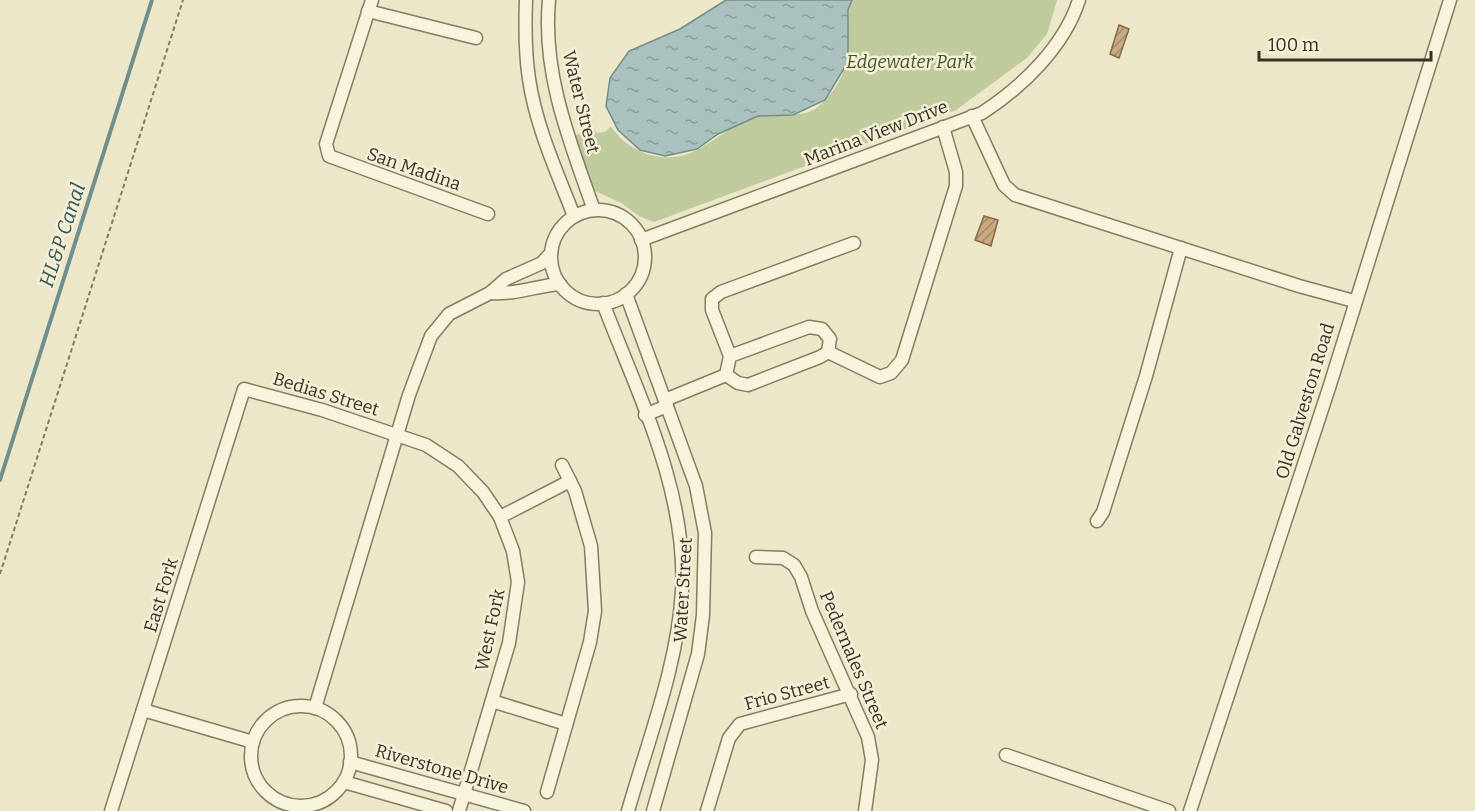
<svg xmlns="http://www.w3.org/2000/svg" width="1475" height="811" font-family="Bitter,serif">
	<defs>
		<pattern id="water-ripples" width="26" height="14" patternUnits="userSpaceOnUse" patternTransform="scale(1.5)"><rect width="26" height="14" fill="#aac1bd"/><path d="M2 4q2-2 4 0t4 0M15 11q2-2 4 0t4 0" fill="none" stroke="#8b9d99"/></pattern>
		<pattern id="building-hatch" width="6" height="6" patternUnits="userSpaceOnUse" patternTransform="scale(1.5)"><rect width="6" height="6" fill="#c8a981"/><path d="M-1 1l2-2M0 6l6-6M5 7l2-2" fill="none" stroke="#a38a69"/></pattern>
	</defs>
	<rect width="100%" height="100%" fill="#ede7c9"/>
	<path fill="#bfca9d" d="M852 0H1057L1047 34 1027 58 956 110 654 222 639 216 621 203 595 191 573 136 594 129 597 133 605 132 611 126C627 153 666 166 695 151 716 141 735 121 758 116 778 111 804 121 820 105 862 66 839 42 852 0Z"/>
	<polygon fill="url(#water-ripples)" stroke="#708f8c" stroke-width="1.5" points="726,0 852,0 848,10 848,62 825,100 793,115 758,116 718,134 697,149 665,156 640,150 618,130 606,106 610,78 629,51 680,29"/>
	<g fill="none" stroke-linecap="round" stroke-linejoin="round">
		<polyline stroke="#708f8c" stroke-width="4" points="0,480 152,0"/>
	</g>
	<g fill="url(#building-hatch)" stroke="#866846" stroke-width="1.5">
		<polygon points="1119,25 1129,29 1119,58 1110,54"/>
		<polygon points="984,216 998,220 991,246 975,240"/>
	</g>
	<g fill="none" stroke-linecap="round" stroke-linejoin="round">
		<g stroke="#887b5f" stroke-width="15">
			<g id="minor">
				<polyline points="372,0 326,144 329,156 488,214"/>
				<path d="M526 0C525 27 525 53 529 79 536 127 557 172 574 216"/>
				<path d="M549 0C542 74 570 142 594 210"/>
				<polyline points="368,11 476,38"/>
				<polyline points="972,116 1004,185 1015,195 1299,286 1354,301"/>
				<circle cx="598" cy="257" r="47"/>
				<path d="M641 240 982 113C1022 87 1064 47 1079 0"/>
				<path d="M490 293C514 295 536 286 560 284"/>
				<polyline points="626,294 696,486 705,533 703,615 698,654 653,811"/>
				<path d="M603 303C638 395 687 490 682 590 678 665 648 740 628 811"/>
				<polygon points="809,327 822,329 830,339 828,352 820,357 748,385 738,383 726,375 730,356"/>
				<polyline points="828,352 880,377 891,373 902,360 956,186 956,172 943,127"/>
				<polyline points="730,356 712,310 712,299 721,292 854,243"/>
				<polyline points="665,400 726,375"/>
				<polyline points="645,415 667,406"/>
				<polyline points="500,517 570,481"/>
				<polyline points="1097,521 1103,512 1146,376 1181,248"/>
				<polyline points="756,557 783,558 794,565 801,577 812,611 868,737 872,760 865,811"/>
				<polyline points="492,701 566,724"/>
				<circle cx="301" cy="756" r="50"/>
				<polyline points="315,708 409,395 431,336 449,314 490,293 506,279 542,263 551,253"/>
				<polyline points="143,710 253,742"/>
				<polyline points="1006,755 1169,811"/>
				<polyline points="350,762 524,811"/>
				<polyline points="344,782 446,811"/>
				<polyline points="547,792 590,642 595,611 591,546 575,491 562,465"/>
				<polyline points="111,811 244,389 322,410 426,445 458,466 483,492 500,517 513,551 518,582 509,643 459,811"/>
				<polyline points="707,811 729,738 740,724 851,694"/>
				<polyline points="1190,811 1329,388 1450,0"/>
			</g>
		</g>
		<polyline stroke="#887b5f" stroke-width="2" stroke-dasharray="4.5 3" stroke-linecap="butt" points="0,574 183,0"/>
		<use href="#minor" stroke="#f7f3dc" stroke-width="12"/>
	</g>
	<g text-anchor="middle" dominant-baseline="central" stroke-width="5" stroke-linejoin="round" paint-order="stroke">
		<g font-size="18" font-style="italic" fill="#435529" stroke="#f4f0d8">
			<text x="910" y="62">Edgewater Park</text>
		</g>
		<g font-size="18" fill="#393021" stroke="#f4f0d8">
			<text transform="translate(581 102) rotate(76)">Water Street</text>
			<text transform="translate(876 133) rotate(-21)">Marina View Drive</text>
			<text transform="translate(414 169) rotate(19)">San Madina</text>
			<text transform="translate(326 394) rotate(17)">Bedias Street</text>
			<text transform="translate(1305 401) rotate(-73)">Old Galveston Road</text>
			<text transform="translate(683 590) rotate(-87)">Water Street</text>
			<text transform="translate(161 595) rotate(-73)">East Fork</text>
			<text transform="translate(490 630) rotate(-78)">West Fork</text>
			<text transform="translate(854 660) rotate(67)">Pedernales Street</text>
			<text transform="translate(787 693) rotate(-15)">Frio Street</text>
			<text transform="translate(442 769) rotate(16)">Riverstone Drive</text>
		</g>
		<g font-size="20" font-style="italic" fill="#315558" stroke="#f4f0d8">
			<text transform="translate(62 235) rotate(-72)">HL&amp;P Canal</text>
		</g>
	</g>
	<path d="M1259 51v9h172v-9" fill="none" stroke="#393021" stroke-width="3"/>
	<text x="1268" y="51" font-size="18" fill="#393021" stroke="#f4f0d8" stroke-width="4.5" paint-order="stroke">100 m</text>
</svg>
